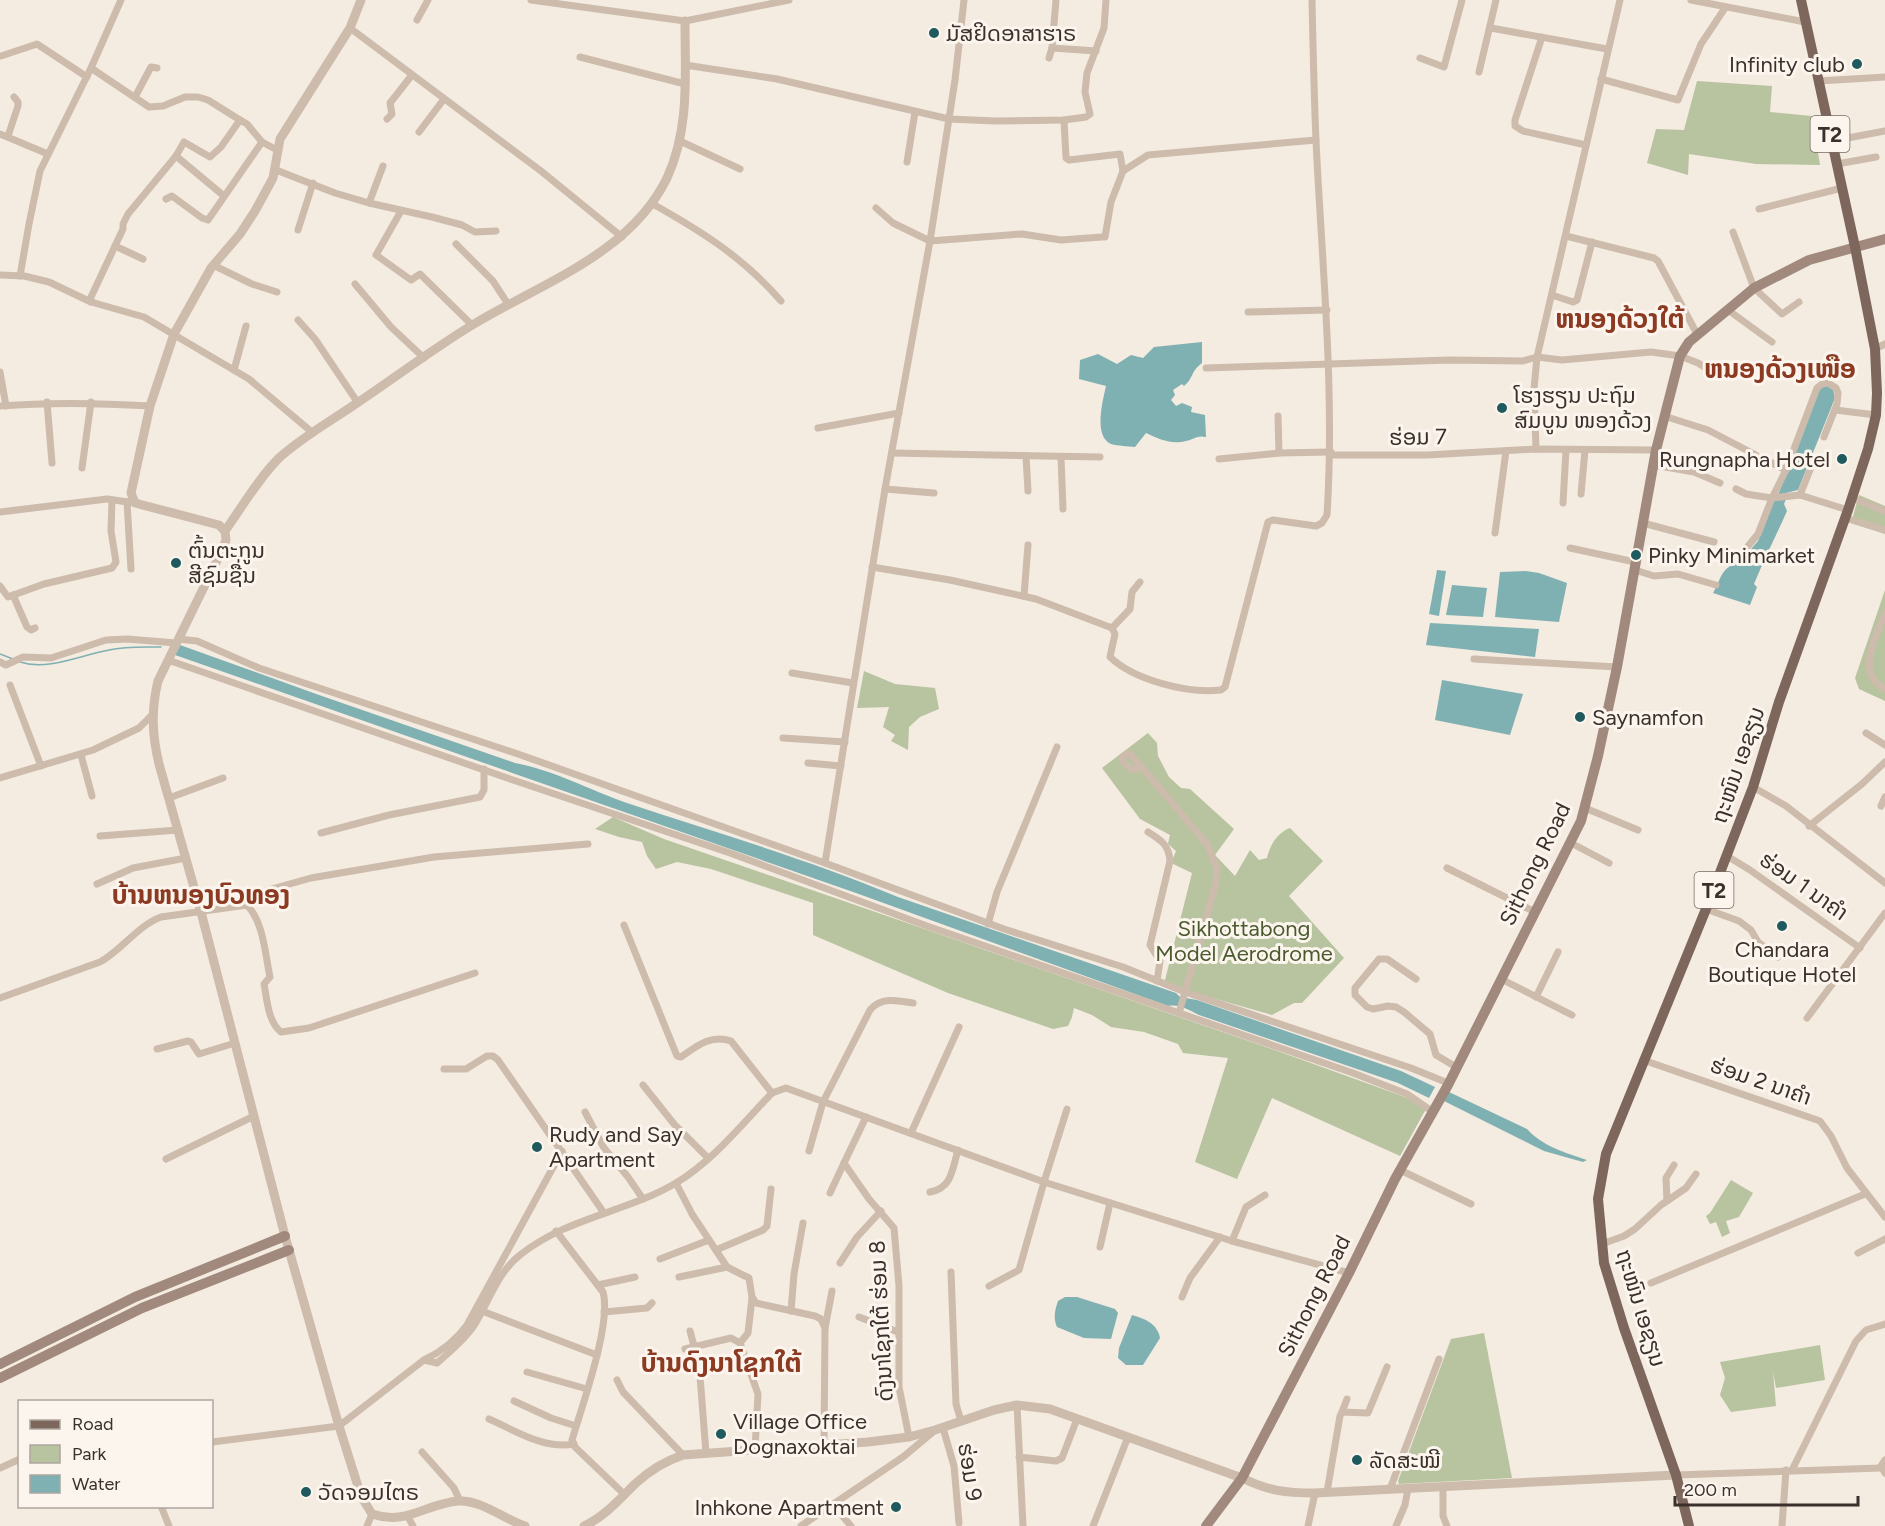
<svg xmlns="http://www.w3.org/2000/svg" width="1885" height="1526" font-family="Figtree,'Noto Sans Lao',sans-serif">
	<rect width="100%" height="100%" fill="#f4ebe1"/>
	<g fill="#b8c4a0">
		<polygon points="1697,81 1772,86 1770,112 1812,116 1820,165 1756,164 1689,154 1688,175 1647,163 1656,129 1684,130"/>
		<polygon points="1859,495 1885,506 1885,534 1851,523"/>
		<polygon points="1885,590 1885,701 1859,689 1855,678"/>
		<polygon points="864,671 895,684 935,688 939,709 920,717 909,727 908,750 891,741 895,735 883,727 889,707 857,708"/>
		<path d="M1148 733 1157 743 1158 756 1169 777 1181 788 1190 789 1234 829 1215 855 1235 876 1250 850 1259 860 1267 858C1270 845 1277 833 1290 828L1323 861 1289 896 1344 958 1302 1003H1294L1272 1015 1164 984 1192 873 1171 863 1176 851 1168 844 1170 835 1140 819 1102 768Z"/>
		<polygon points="613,817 664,839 1269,1048 1405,1097 1426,1109 1400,1156 1272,1098 1237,1179 1195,1162 1228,1058 1183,1053 1178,1044 1144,1032 1111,1027 1092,1015 1074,1008 1072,1017 1068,1026 1053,1029 948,993 813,935 813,903 711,869 677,862 656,869 647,856 642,842 619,837 595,829"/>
		<polygon points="1731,1180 1753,1193 1739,1217 1726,1221 1730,1233 1722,1237 1716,1222 1710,1224 1706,1216 1710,1213"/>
		<polygon points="1484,1333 1512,1478 1399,1484 1398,1481 1451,1339"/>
		<polygon points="1820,1345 1825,1380 1776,1388 1773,1372 1776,1406 1731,1412 1720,1395 1725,1378 1720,1362"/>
	</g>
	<g fill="#7fb0b2">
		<path d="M1202 342V363C1190 372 1194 378 1184 386L1182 384 1173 390 1175 395 1171 400 1176 406 1182 403 1192 407 1191 412 1205 415 1206 437C1198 435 1194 439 1186 441 1172 445 1159 439 1146 433L1135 447C1128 446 1118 446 1111 444 1093 436 1103 400 1106 386L1079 379 1080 360 1098 354 1117 364 1131 355 1143 358 1154 347Z"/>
		<polygon points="1828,385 1833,389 1835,398 1798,490 1778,495 1821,386"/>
		<path d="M1786 499 1784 504 1787 511C1776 536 1764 559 1754 584L1757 587 1750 605 1713 593C1721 580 1721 566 1739 563L1758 541 1774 500Z"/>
		<polygon points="1437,570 1446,571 1439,616 1429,614"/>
		<polygon points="1526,571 1539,573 1567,583 1559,622 1495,617 1500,572"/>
		<polygon points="1452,585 1487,588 1483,617 1446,615"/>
		<polygon points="1430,623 1539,629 1535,657 1426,645"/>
		<path d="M180 645 319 695 515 763C554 770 589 790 627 803 717 833 810 860 898 897L1176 993 1180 997 1197 1000 1401 1071 1435 1087 1429 1098 1398 1083 1199 1015C1188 1010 1180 1004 1168 1006L856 893 175 655Z"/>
		<polygon points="1442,680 1523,694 1510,735 1435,720"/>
		<path d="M1449 1092 1527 1129C1542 1146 1566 1153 1587 1160L1583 1162 1544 1151 1444 1101Z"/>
		<path d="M1065 1297H1077L1115 1309 1118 1313 1111 1339 1084 1338 1057 1327C1053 1318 1055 1310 1058 1301Z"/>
		<path d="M1132 1315C1145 1319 1157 1323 1160 1338L1143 1365H1126L1118 1358 1119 1348Z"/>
	</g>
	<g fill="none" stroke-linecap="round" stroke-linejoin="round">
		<g stroke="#7fb0b2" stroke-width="1.5">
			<polyline points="0,654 13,659"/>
			<path d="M20 662C48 671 81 655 109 650 126 646 143 647 161 647"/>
		</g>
		<g stroke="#cdbbac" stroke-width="7">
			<polyline points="531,0 685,21 789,0"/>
			<polyline points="1691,0 1805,22"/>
			<polyline points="417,20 428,0"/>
			<polyline points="350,28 541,171 622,237"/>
			<polyline points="1491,28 1607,49"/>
			<polyline points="1542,37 1515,120 1515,126 1523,131 1586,145"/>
			<polyline points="1052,48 1096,51"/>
			<polyline points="1,56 37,44 87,77"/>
			<polyline points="580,57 685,84"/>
			<polyline points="1049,58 1052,48 1056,0"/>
			<polyline points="1420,58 1444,67 1462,0"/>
			<polyline points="685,65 777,79 949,119 995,121 1064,120 1086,117 1090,114 1085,92 1087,73 1104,28 1106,0"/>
			<polyline points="91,68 149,107 163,106 185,97 198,97 208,100 240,120"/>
			<polyline points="1479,72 1496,0"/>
			<polyline points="1601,79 1678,100 1701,44 1725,8"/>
			<polyline points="1819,81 1885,77"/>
			<polyline points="135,97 151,67 157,68"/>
			<polyline points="387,119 392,114 390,103 412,75"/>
			<polyline points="1064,120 1066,158 1069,160 1120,154 1123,171"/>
			<polyline points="419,132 444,99"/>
			<polyline points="0,134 48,154"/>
			<polyline points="8,136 18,106 18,102 14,97"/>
			<polyline points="680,141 740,169"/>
			<polyline points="1832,141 1885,131"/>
			<polyline points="176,156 184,142 210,157 221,147 240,120 247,124 262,142 277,150"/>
			<polyline points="907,162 915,112"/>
			<polyline points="1837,164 1876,157"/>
			<polyline points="276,170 335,193 369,203 432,217 462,225 475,232 496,231"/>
			<polyline points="166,199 172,196 202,218 208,220 262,142"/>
			<polyline points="369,203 383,166"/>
			<path d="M651 203C701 231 743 257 781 301"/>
			<polyline points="876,208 893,223 930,241 1022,234 1061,240 1102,237 1105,237 1111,202 1123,171 1148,155 1316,140"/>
			<polyline points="1759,209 1842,188"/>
			<polyline points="401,211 376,255 411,280 420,274 472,325"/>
			<polyline points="298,230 313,183"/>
			<polyline points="1733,232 1754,288 1782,314 1799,302"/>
			<polyline points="1566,236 1654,258 1658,261 1697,334"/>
			<polyline points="456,244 493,281 508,304"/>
			<polyline points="115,246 143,259"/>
			<polyline points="213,265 252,284 277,292"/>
			<polyline points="0,275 24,276 49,282 91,302 144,317 249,379 313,433"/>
			<polyline points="20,276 29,224 40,171 91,68 121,0"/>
			<polyline points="355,284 391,327 424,358"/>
			<polyline points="1552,295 1573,302 1577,300 1592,242"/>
			<polyline points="91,302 91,297 123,229 123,224 128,214 176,156 224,196"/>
			<polyline points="1728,310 1772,342"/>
			<polyline points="1248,312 1327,310"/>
			<polyline points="298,320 315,339 358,403"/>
			<polyline points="1875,349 1885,344"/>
			<polyline points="1206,368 1449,360 1523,361 1537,357 1562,360 1651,352 1680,356 1698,363 1717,375 1728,376 1738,373"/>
			<polyline points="234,370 246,326"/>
			<polyline points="0,372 6,406"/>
			<polyline points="47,402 52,463"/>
			<path d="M0 406C51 402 100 403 150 406"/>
			<polyline points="1835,410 1876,415"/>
			<polyline points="1278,416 1279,453"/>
			<polyline points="1664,416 1708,430 1756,455"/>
			<polyline points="818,428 899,413"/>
			<polyline points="1536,449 1534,389 1537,357 1620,0"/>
			<polyline points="892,453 1100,457"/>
			<polyline points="1331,455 1427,455 1536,449 1656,450"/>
			<polyline points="1026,456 1028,491"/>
			<polyline points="1061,457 1063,509"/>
			<polyline points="1219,459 1279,453 1331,452"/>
			<polyline points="1768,461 1786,470"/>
			<polyline points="1654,465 1694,472 1720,483"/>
			<polyline points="82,468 91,402"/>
			<polyline points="885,489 934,493"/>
			<polyline points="1736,489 1746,494 1772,498 1800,495 1848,510"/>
			<polyline points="1581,494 1585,450"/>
			<polyline points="1800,495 1812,465"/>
			<polyline points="1852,498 1885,511"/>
			<polyline points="127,502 131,569"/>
			<polyline points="1563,503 1566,450"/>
			<polyline points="0,512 107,499 135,503"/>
			<polyline points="1845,518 1885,530"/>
			<polyline points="1643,523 1714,542"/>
			<polyline points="1495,533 1506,451"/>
			<polyline points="1570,548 1635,562"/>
			<polyline points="1739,557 1758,534 1772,498 1786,470 1817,388 1822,384 1828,383 1836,388 1838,393 1837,404 1824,437"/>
			<polyline points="872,567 950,580 1036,599 1112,628"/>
			<polyline points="1635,570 1654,576 1678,574 1716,585"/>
			<polyline points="0,586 8,597 44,584 112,568 116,562 111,531 112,500"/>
			<polyline points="13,595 27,627 31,630 35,628"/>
			<polyline points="1024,596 1028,545"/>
			<path d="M1885 613C1876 638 1854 673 1885 689"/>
			<path d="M1112 628 1115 634 1110 657C1134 680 1188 694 1221 690L1225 687 1268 522 1273 520 1316 526 1322 523 1327 515C1335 390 1322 266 1316 141 1314 94 1313 47 1312 0"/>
			<polyline points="1112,628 1130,609 1132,592 1140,582"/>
			<polyline points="178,639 197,641 259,668 518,754 825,863 1004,929 1123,967 1185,992 1411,1068 1448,1083"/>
			<polyline points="1474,659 1617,667"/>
			<polyline points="168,660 510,779 730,853 927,926 1353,1073 1407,1094 1433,1112"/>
			<polyline points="0,662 6,665 23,657 51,658 106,640 127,639 176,643"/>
			<polyline points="792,673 853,683"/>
			<polyline points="10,685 41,766"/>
			<polyline points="1866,733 1885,745"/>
			<polyline points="783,738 845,742"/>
			<polyline points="81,755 92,796"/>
			<polyline points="808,763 841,766"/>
			<polyline points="1142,767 1132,770 1123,762 1122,757 1129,753 1139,764 1207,844 1217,868 1216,883 1179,1013"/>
			<polyline points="0,778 93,750 139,728 152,715"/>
			<polyline points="1753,787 1786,806 1885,883"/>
			<polyline points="169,798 223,778"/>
			<polyline points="1881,806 1885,797"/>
			<polyline points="1585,808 1638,830"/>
			<polyline points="1809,826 1862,784 1885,762"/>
			<path d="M1148 832C1161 840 1169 845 1170 861L1150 945 1160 961 1157 981"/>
			<polyline points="321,833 389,815 480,797 484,790 484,769"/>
			<polyline points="100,836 178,830"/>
			<polyline points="1571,843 1609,863"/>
			<polyline points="1727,856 1750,870 1860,948"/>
			<polyline points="825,863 885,489 930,241 955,80 964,0"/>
			<polyline points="1447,868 1535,912"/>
			<polyline points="97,884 133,868 186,858"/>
			<polyline points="247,905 253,899 268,890 311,878 434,857 588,844"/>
			<polyline points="1706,909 1739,921 1751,930 1758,942 1778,957"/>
			<polyline points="988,924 997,892 1057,747"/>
			<path d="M624 925 677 1056 681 1057C697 1046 711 1034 731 1041L772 1093"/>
			<polyline points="1416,979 1387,959 1379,959 1355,988 1355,995 1367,1007 1373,1009 1388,1006 1396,1007 1404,1012 1430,1034 1436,1055 1456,1067"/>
			<polyline points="1501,979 1572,1015"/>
			<polyline points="1536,997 1558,952"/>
			<path d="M0 998 100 962C122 950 137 926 161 917L247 905C264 923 265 954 270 977L264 984C267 999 268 1022 281 1032L309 1028 475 973"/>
			<polyline points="1807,1018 1885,913"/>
			<polyline points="157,1049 188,1041 191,1042 199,1054 235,1043"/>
			<polyline points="1643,1060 1820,1121 1831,1136 1847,1168 1885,1217"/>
			<polyline points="444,1069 466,1069 487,1056 493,1056 498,1060 604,1213"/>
			<polyline points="643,1085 674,1124 708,1158"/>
			<polyline points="585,1112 604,1148 628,1177 643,1199"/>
			<polyline points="866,1117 844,1163 869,1199 894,1228 899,1286 899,1387 909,1437"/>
			<polyline points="911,1133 959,1027"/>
			<path d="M809 1151 823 1102 870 1010C880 997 897 1000 913 1003"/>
			<polyline points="166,1159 254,1116"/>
			<polyline points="1400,1170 1471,1204"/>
			<polyline points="676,1183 692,1214 727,1267 749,1278 752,1297 756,1303 815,1316 821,1319 825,1328 824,1446"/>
			<path d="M930 1192C952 1188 952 1170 958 1150"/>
			<polyline points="830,1193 844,1163"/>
			<polyline points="1667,1201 1666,1178 1674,1165"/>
			<path d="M556 1231 603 1292C612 1323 582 1406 572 1440L575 1447 625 1495"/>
			<polyline points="1232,1241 1246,1207 1265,1195"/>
			<polyline points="1602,1244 1624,1236 1635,1229 1661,1205 1686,1188 1696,1174"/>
			<polyline points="1100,1247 1110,1203"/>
			<polyline points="716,1250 763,1230 767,1226 771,1189"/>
			<polyline points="1858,1253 1885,1239"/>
			<polyline points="660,1259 709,1240"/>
			<polyline points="840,1263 857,1237 881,1211"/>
			<polyline points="951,1272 956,1404 961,1421"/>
			<polyline points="679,1277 727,1267"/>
			<polyline points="1651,1283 1865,1194"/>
			<polyline points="598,1285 635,1277"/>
			<polyline points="989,1286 1019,1270 1044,1182 1067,1109"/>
			<polyline points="1182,1297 1190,1278 1220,1237"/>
			<polyline points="482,1311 597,1355"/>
			<polyline points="791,1311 794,1274 803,1223"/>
			<polyline points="604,1312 647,1308 652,1303"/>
			<polyline points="859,1317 898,1332"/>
			<polyline points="825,1328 832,1291"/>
			<polyline points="690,1331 694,1346"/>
			<polyline points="740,1343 748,1333 752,1298"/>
			<polyline points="685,1349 731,1338 740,1343 758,1394 755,1449"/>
			<path d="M424 1360C441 1352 456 1340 467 1325L562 1151"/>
			<polyline points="527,1372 587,1389"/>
			<polyline points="700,1376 706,1453"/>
			<polyline points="617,1380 623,1392 683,1455"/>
			<polyline points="514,1401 551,1418 576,1426"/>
			<polyline points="1017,1405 1023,1526"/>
			<polyline points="1342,1412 1347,1399"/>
			<path d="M489 1419C514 1430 545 1450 574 1444"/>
			<polyline points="943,1428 954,1466 959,1523"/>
			<path d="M212 1442 339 1426 420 1363 424 1360 437 1363C451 1351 465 1339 475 1324 489 1301 498 1272 520 1255 568 1217 625 1213 676 1183 713 1161 742 1124 772 1093L786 1088 1044 1182 1232 1241 1349 1273"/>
			<polyline points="422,1452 454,1488 460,1501"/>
			<polyline points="1019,1457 1056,1461 1062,1458 1077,1419"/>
			<polyline points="1885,1460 1881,1466 1885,1473"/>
			<polyline points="0,1468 20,1459"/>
			<polyline points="1792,1470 1856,1341 1866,1330 1885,1324"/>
			<polyline points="1676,1475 1881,1468"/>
			<polyline points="1443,1486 1443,1516 1447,1526"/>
			<polyline points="1390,1489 1439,1359"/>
			<polyline points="1327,1492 1340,1416 1342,1412 1368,1413 1387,1367"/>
			<polyline points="833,1505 851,1526"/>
			<polyline points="161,1506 169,1526"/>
			<polyline points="408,1517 413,1526"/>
			<polyline points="367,1526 372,1514"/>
			<polyline points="801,1526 903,1457 933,1432"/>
			<polyline points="1093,1526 1128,1437"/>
			<polyline points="1308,1526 1315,1493"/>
			<polyline points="1396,1526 1405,1505 1408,1488"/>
			<polyline points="1782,1526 1786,1470"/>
		</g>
		<g stroke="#cdbbac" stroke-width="9">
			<polyline points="225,531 219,525 135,503 131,493 150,406 174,334 211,268 240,234 255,211 273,178 280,139 350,28 361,0"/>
			<path d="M525 1526C504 1519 481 1500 459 1501 426 1503 407 1526 372 1514L361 1496 339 1426 285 1236 201 912 159 764C152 735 151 710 158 681L223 548 226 540 225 531C242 507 258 479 279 458 302 437 331 421 357 403 396 377 434 348 474 324 542 283 630 254 667 178 690 128 685 75 685 21"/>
			<path d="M584 1526C604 1517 619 1500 635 1484 649 1471 665 1461 683 1455L868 1442 909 1437 935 1430 994 1410 1017 1405 1050 1409 1242 1478C1269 1491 1285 1493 1315 1493L1676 1475"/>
		</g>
		<g stroke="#a18a7d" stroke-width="10">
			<polyline points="0,1364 135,1297 285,1236"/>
			<polyline points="0,1378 142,1308 289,1250"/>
			<polyline points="1206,1526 1242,1478 1349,1273 1395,1179 1448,1085 1581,821 1598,756 1617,667 1656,450 1680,356 1689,342 1754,288 1809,260 1885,239"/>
		</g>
		<polyline stroke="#7d675c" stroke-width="10" points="1689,1526 1676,1475 1624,1328 1604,1263 1598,1199 1606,1154 1706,909 1753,787 1779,702 1848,510 1868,449 1876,415 1877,393 1875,349 1855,247 1801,0"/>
	</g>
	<g fill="#1f5a5e" stroke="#fbf5ee" stroke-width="2">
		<circle cx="934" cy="33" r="6"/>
		<circle cx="1857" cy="64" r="6"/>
		<circle cx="1502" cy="408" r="6"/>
		<circle cx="1842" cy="459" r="6"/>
		<circle cx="1636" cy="555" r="6"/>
		<circle cx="176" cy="563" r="6"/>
		<circle cx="1580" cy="717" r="6"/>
		<circle cx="1782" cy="926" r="6"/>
		<circle cx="537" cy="1147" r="6"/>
		<circle cx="721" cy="1434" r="6"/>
		<circle cx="1357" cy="1460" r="6"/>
		<circle cx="306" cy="1492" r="6"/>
		<circle cx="896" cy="1507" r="6"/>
	</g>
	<g text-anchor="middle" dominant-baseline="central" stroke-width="6" stroke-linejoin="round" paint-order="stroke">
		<g fill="#fbf5ee" stroke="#756b66" stroke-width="1.5">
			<rect x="1810.5" y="116" width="39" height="36" rx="4.5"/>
			<rect x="1694.5" y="872" width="39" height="36" rx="4.5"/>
		</g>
		<g font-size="21" font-weight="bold" fill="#3b302b">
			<text x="1830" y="134">T2</text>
			<text x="1714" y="890">T2</text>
		</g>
		<g font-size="22" fill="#3b302b" stroke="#fbf5ee" text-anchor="start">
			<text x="946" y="33">ມັສຢິດອາສາຮາຣ</text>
			<text x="1845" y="64" text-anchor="end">Infinity club</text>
			<text x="1514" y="395">ໂຮງຮຽນ ປະຖົມ<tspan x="1514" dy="25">ສົມບູນ ໜອງດ້ວງ</tspan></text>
			<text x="1830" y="459" text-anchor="end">Rungnapha Hotel</text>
			<text x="188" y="550">ຕົ້ນຕະກູນ<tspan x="188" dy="25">ສີຊົມຊື່ນ</tspan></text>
			<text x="1648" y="555">Pinky Minimarket</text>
			<text x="1592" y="717">Saynamfon</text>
			<text x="1782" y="949" text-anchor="middle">Chandara<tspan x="1782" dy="25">Boutique Hotel</tspan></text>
			<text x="549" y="1134">Rudy and Say<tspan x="549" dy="25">Apartment</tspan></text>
			<text x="733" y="1421">Village Office<tspan x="733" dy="25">Dognaxoktai</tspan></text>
			<text x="1369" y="1460">ລັດສະໝີ</text>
			<text x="318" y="1492">ວັດຈອມໄຕຣ</text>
			<text x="884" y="1507" text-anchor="end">Inhkone Apartment</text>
		</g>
		<g font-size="22" fill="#3b302b" stroke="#fbf5ee">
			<text transform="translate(1418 437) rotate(-1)">ຮ່ອມ 7</text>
			<text transform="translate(1738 765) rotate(-71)">ຖະໜົນ ເອຊຽນ</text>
			<text transform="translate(1535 864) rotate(-64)">Sithong Road</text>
			<text transform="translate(1804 886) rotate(35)">ຮ່ອມ 1 ນາຄຳ</text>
			<text transform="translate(1761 1081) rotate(19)">ຮ່ອມ 2 ນາຄຳ</text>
			<text transform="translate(1314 1296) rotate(-63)">Sithong Road</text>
			<text transform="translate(1641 1308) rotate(73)">ຖະໜົນ ເອຊຽນ</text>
			<text transform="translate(881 1321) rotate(-93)">ດົງນາໂຊກໃຕ້ ຮ່ອມ 8</text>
			<text transform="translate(970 1472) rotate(81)">ຮ່ອມ 9</text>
		</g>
		<g font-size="22" fill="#4a5a2e" stroke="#fbf5ee">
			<text x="1244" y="928">Sikhottabong<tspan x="1244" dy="25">Model Aerodrome</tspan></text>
		</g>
		<g font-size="26" font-weight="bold" fill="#8c3b22" stroke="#fbf5ee">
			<text x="1620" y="319">ຫນອງດ້ວງໃຕ້</text>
			<text x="1780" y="369">ຫນອງດ້ວງເໜືອ</text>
			<text x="201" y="895">ບ້ານຫນອງບົວທອງ</text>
			<text x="721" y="1363">ບ້ານດົງນາໂຊກໃຕ້</text>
		</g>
	</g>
	<rect x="18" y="1400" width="195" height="108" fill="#fbf5ee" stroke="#aea6a0" stroke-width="1.5"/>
	<rect x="30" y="1420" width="30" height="9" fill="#7d675c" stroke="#aea6a0" stroke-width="1.5"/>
	<text x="72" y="1430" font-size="18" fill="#3b302b">Road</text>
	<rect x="30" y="1445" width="30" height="18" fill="#b8c4a0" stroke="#aea6a0" stroke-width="1.5"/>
	<text x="72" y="1460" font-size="18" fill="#3b302b">Park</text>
	<rect x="30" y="1475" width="30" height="18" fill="#7fb0b2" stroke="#aea6a0" stroke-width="1.5"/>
	<text x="72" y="1490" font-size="18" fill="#3b302b">Water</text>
	<path d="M1675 1496v9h183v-9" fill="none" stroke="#3b302b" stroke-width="3"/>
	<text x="1684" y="1496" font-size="18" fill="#3b302b" stroke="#fbf5ee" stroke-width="4.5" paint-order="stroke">200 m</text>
</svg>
